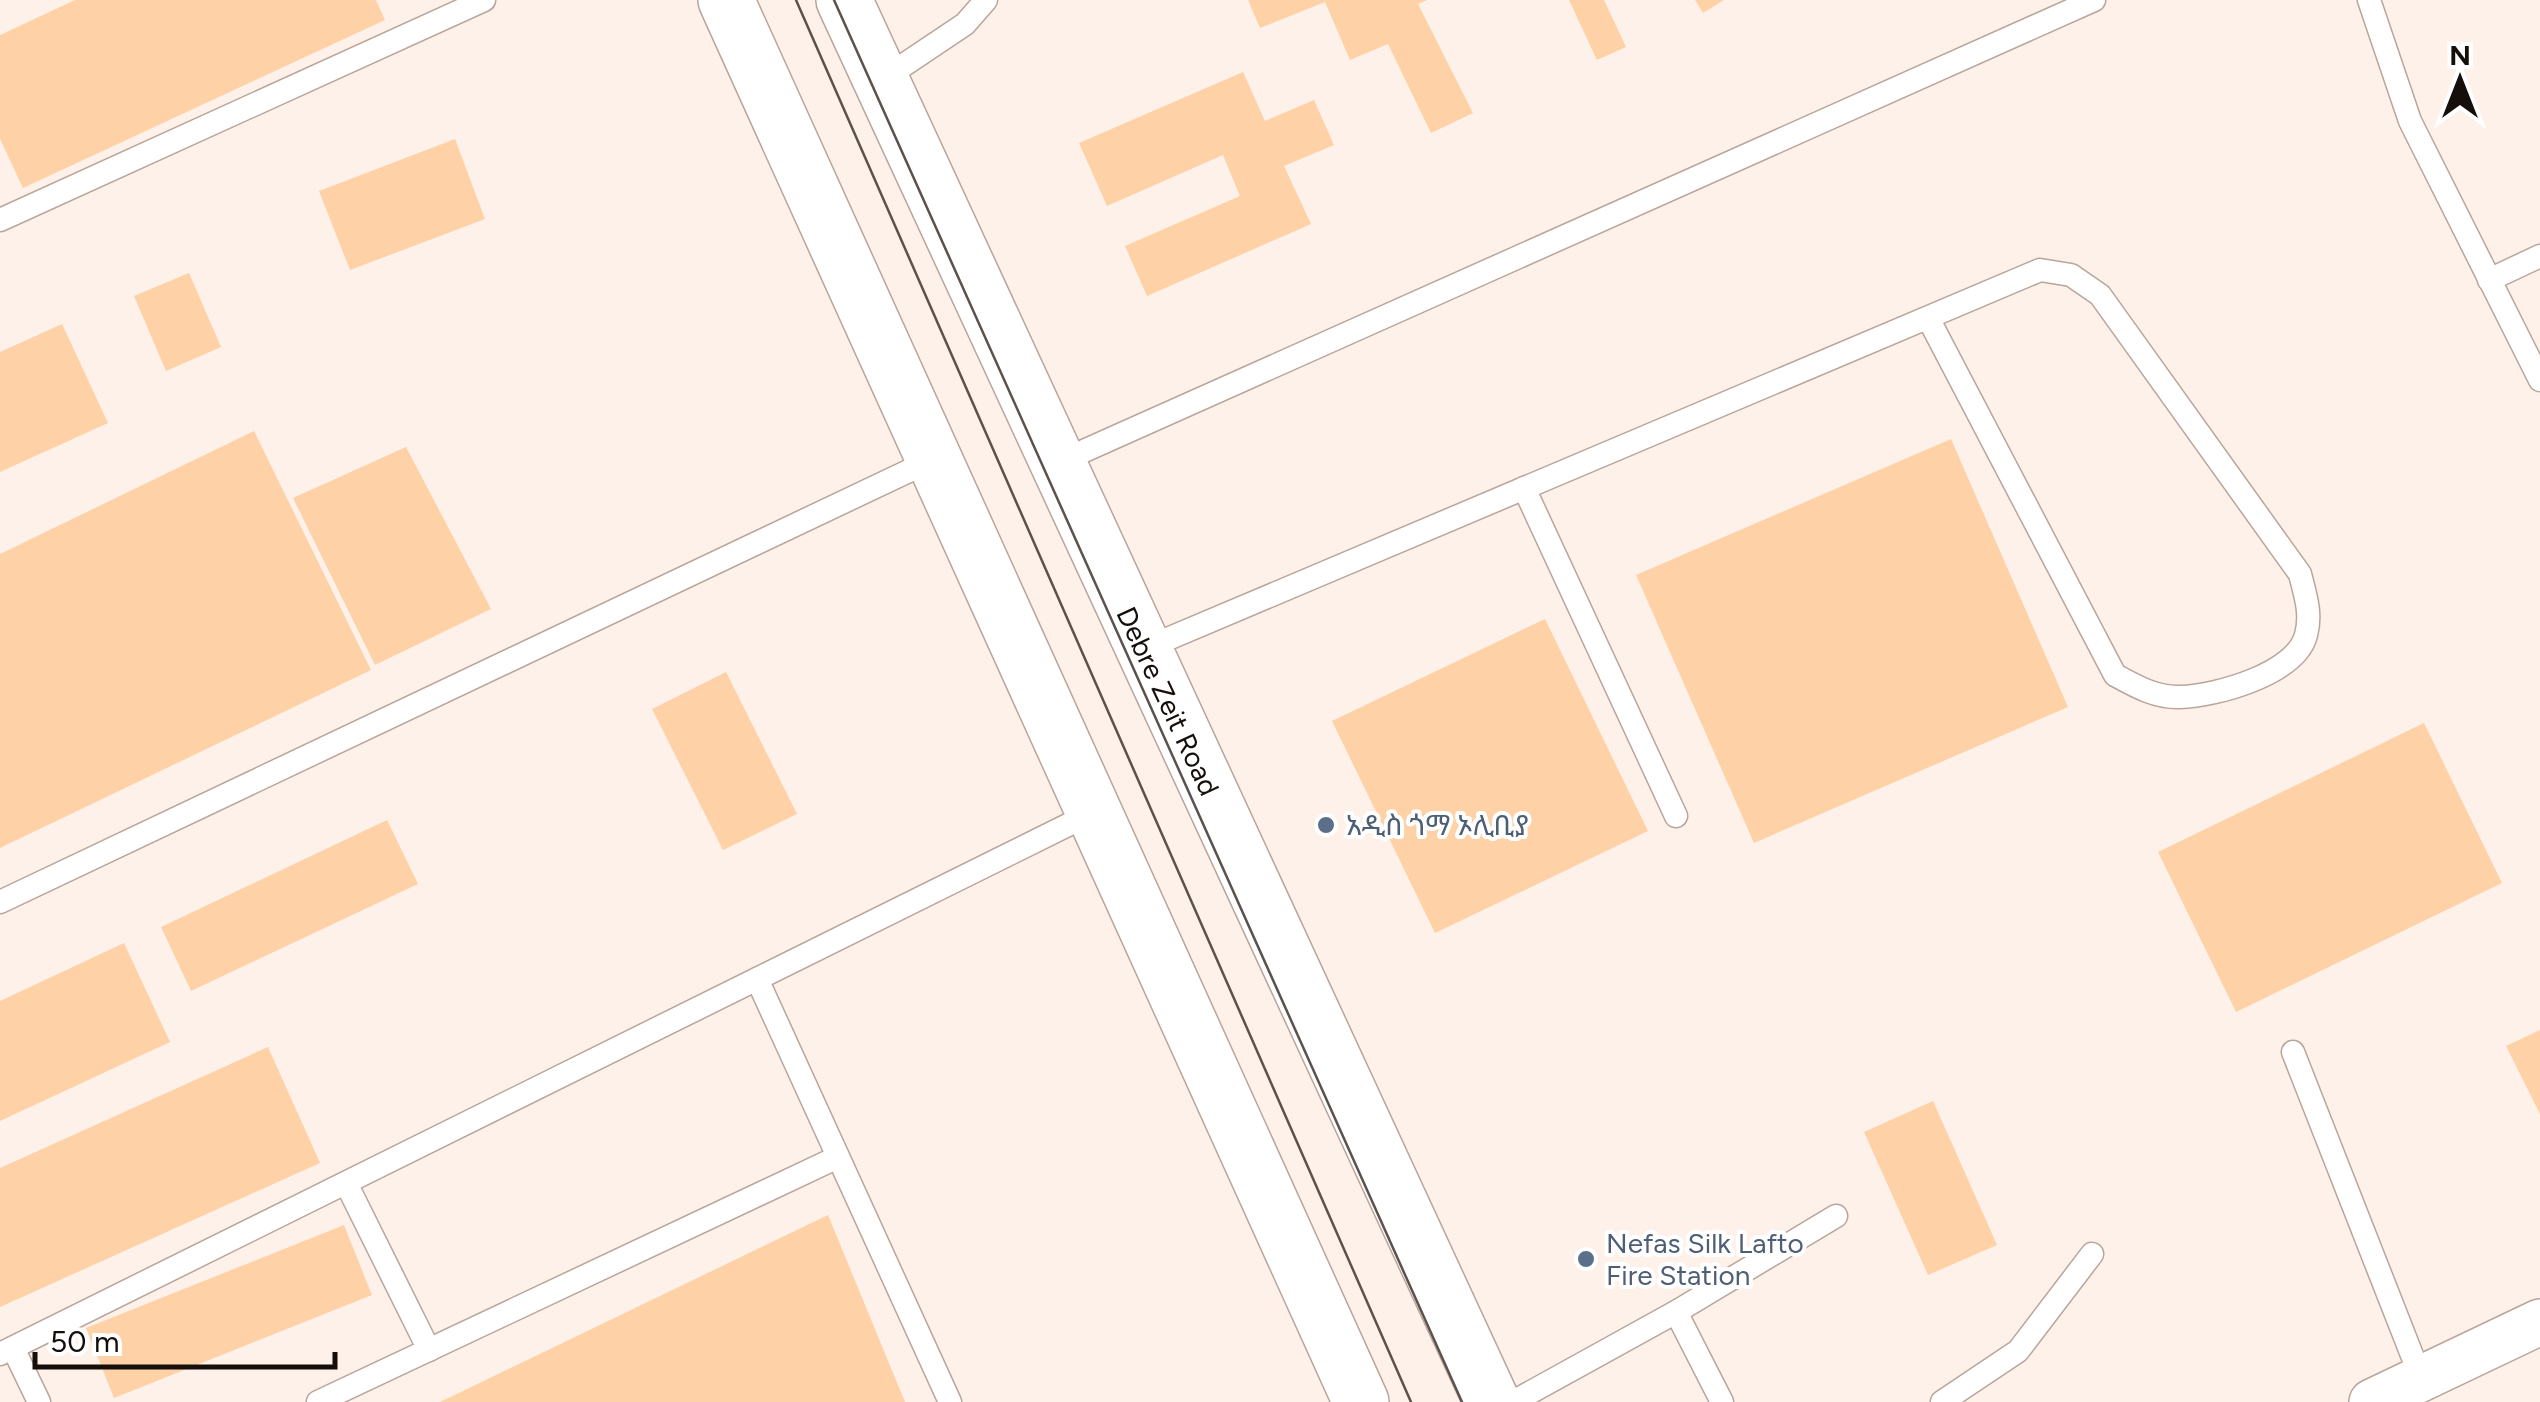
<svg xmlns="http://www.w3.org/2000/svg" width="2540" height="1402" font-family="Figtree,'Noto Sans Ethiopic',sans-serif">
	<rect width="100%" height="100%" fill="#fef1ea"/>
	<g fill="#fed1a6">
		<polygon points="75,0 376,0 385,20 23,188 0,139 0,35"/>
		<polygon points="1248,0 1427,0 1418,4 1473,113 1431,133 1388,44 1350,60 1325,2 1260,28"/>
		<polygon points="1569,0 1604,0 1626,47 1597,60"/>
		<polygon points="1695,0 1724,0 1703,13"/>
		<polygon points="1243,72 1265,121 1314,100 1334,145 1284,166 1311,224 1147,296 1125,246 1240,196 1223,155 1107,206 1079,143"/>
		<polygon points="455,139 485,219 350,270 319,191"/>
		<polygon points="189,273 221,347 166,371 134,296"/>
		<polygon points="62,324 108,423 0,472 0,352"/>
		<polygon points="254,431 371,670 0,848 0,554"/>
		<polygon points="1951,439 2068,707 1754,843 1636,575"/>
		<polygon points="406,447 491,609 375,665 293,498"/>
		<polygon points="1545,619 1648,831 1435,933 1332,721"/>
		<polygon points="726,672 797,814 723,850 652,709"/>
		<polygon points="2424,723 2502,883 2236,1012 2158,852"/>
		<polygon points="387,820 418,884 191,991 161,927"/>
		<polygon points="124,943 170,1042 0,1121 0,1001"/>
		<polygon points="2540,1030 2540,1114 2506,1046"/>
		<polygon points="268,1047 320,1163 0,1307 0,1168"/>
		<polygon points="1933,1101 1997,1245 1928,1275 1864,1132"/>
		<polygon points="828,1215 905,1402 440,1402"/>
		<polygon points="344,1225 372,1295 114,1398 86,1328"/>
	</g>
	<g fill="none" stroke-linecap="round" stroke-linejoin="round">
		<g stroke="#b9a59a" stroke-width="25">
			<g id="service">
				<polyline points="2369,0 2410,121 2540,380"/>
				<polyline points="880,81 965,24 986,0"/>
				<polyline points="0,220 484,0"/>
				<polyline points="2489,280 2540,256"/>
				<polyline points="1057,463 2094,0"/>
				<polyline points="1524,488 1676,816"/>
				<path d="M1144 649 2040 270 2071 275 2100 295 2300 574C2305 594 2312 614 2306 635 2296 674 2216 696 2180 697 2156 698 2135 686 2115 675L1928 318"/>
				<polyline points="0,902 934,459"/>
				<polyline points="757,979 950,1402"/>
				<polyline points="2293,1052 2421,1378"/>
				<polyline points="346,1183 429,1350"/>
				<polyline points="1676,1312 1836,1216"/>
				<polyline points="13,1348 39,1402"/>
				<polyline points="0,1354 1092,813"/>
				<polyline points="318,1402 838,1157"/>
				<polyline points="1513,1402 1676,1312 1722,1402"/>
				<polyline points="1942,1402 2018,1351 2092,1254"/>
			</g>
		</g>
		<g stroke="#b9a59a" stroke-width="48">
			<polyline id="minor" points="2372,1402 2540,1322"/>
		</g>
		<g stroke="#b9a59a" stroke-width="58">
			<g id="primary">
				<polyline points="726,0 1361,1402"/>
				<polyline points="844,0 1492,1402"/>
			</g>
		</g>
		<use href="#service" stroke="#fff" stroke-width="22"/>
		<use href="#minor" stroke="#fff" stroke-width="45"/>
		<use href="#primary" stroke="#fff" stroke-width="55"/>
		<g stroke="#5b524d" stroke-width="2.5">
			<polyline points="796,0 1411,1402"/>
			<polyline points="834,0 1462,1402"/>
		</g>
	</g>
	<g fill="#5c6f8a" stroke="#fff" stroke-width="4">
		<circle cx="1326" cy="825" r="10"/>
		<circle cx="1586" cy="1259" r="10"/>
	</g>
	<g text-anchor="middle" dominant-baseline="central" stroke-width="8" stroke-linejoin="round" paint-order="stroke">
		<g font-size="28" fill="#150e0a" stroke="#fff">
			<text transform="translate(1168 701) rotate(65)">Debre Zeit Road</text>
		</g>
		<g font-size="28" fill="#4e5e75" stroke="#fff" text-anchor="start">
			<text x="1346" y="825">አዲስ ጎማ ኦሊቢያ</text>
			<text x="1606" y="1243">Nefas Silk Lafto<tspan x="1606" dy="32">Fire Station</tspan></text>
		</g>
	</g>
	<g transform="translate(2460 80)" stroke="#ffffff" stroke-width="8" paint-order="stroke">
	<path d="M0-8L18 38L0 25L-18 38Z" fill="#150e0a"/>
	<text y="-15" font-size="28" font-weight="bold" text-anchor="middle" fill="#150e0a">N</text>
	</g>
	<path d="M35 1352v15h300v-15" fill="none" stroke="#150e0a" stroke-width="5"/>
	<text x="50" y="1352" font-size="30" fill="#150e0a" stroke="#ffffff" stroke-width="8" paint-order="stroke">50 m</text>
</svg>
